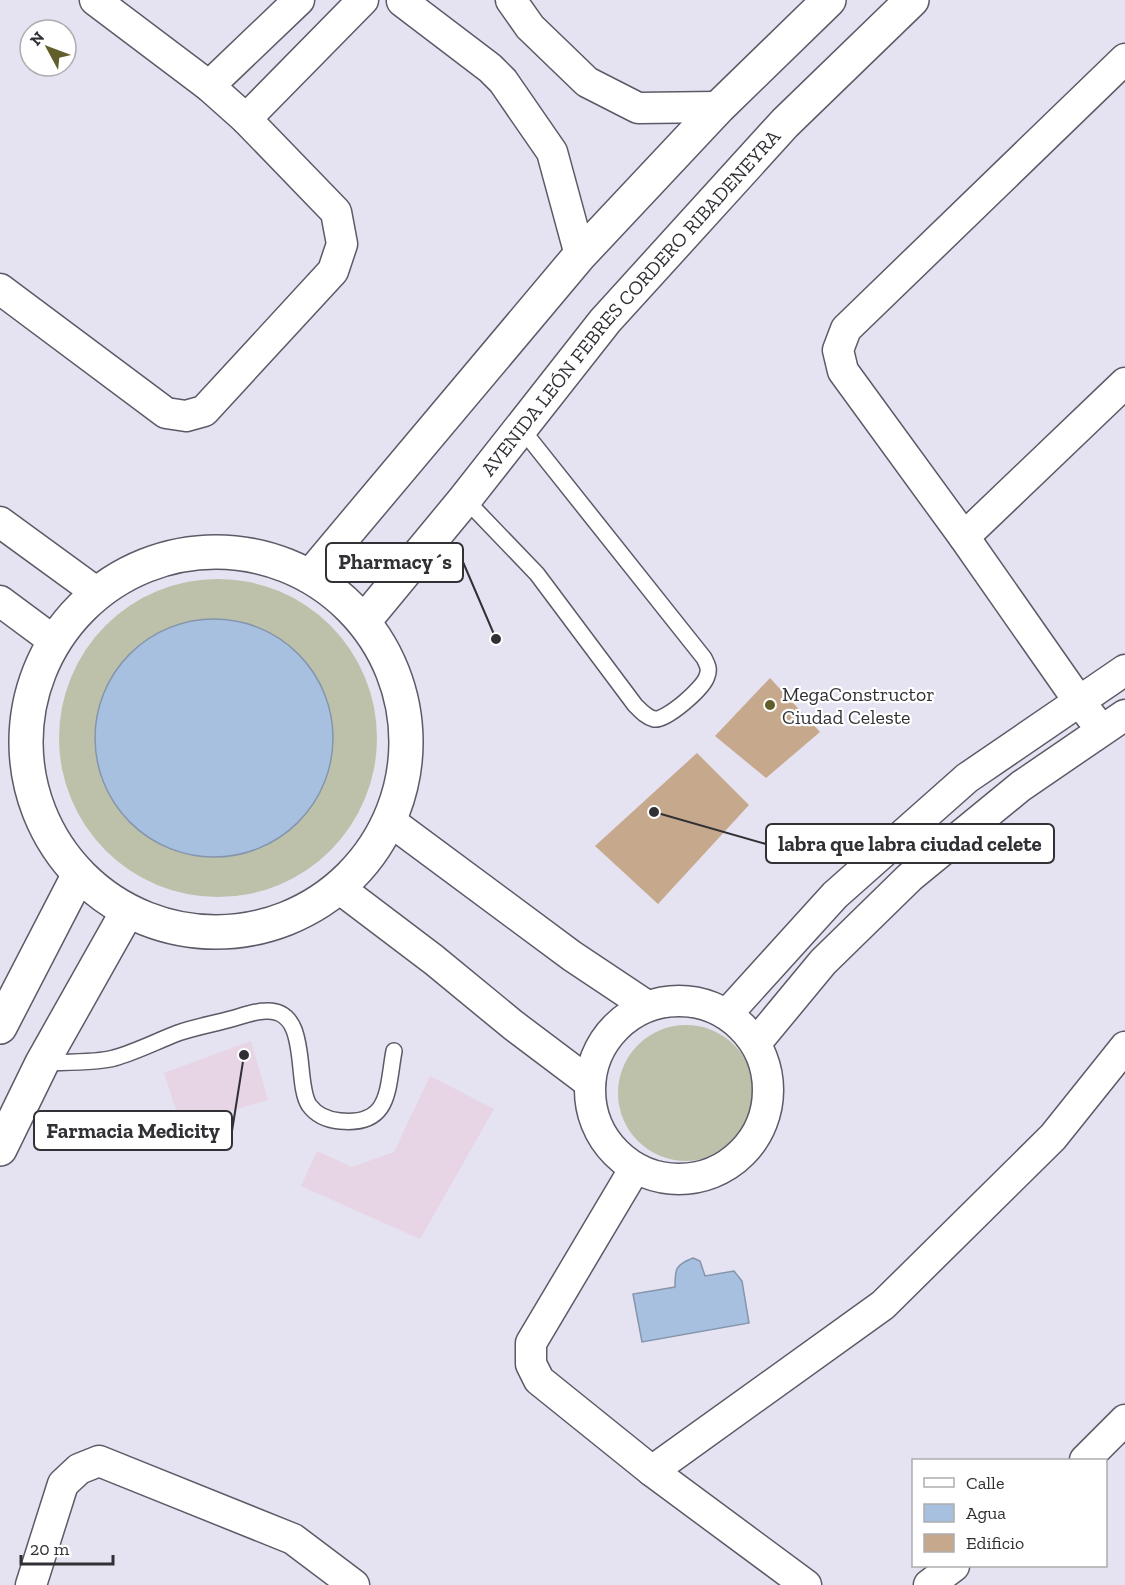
<svg xmlns="http://www.w3.org/2000/svg" width="1125" height="1585" font-family="'Zilla Slab',serif">
	<rect width="100%" height="100%" fill="#e5e2f1"/>
	<g fill="#e7d4e4">
		<polygon points="251,1041 268,1100 181,1125 164,1073"/>
		<polygon points="430,1076 494,1109 420,1239 301,1186 317,1151 352,1167 394,1152"/>
	</g>
	<g fill="#bdc1aa">
		<circle cx="218" cy="738" r="159"/>
		<circle cx="686" cy="1093" r="68"/>
	</g>
	<g fill="#a8c0df" stroke="#8495ac" stroke-width="1.5">
		<circle cx="214" cy="738" r="119"/>
		<path d="M693 1258 700 1261 705 1276 734 1271 742 1281 749 1323 642 1342 633 1294 675 1287C675 1269 675 1265 693 1258Z"/>
	</g>
	<g fill="#c6a98c">
		<polygon points="770,678 820,732 766,778 715,736"/>
		<polygon points="697,753 749,805 658,904 595,846"/>
	</g>
	<g fill="none" stroke-linecap="round" stroke-linejoin="round">
		<g stroke="#5c5a66" stroke-width="18">
			<g id="lane">
				<path d="M465 499 537 574 635 705C641 711 646 717 654 719 666 721 704 688 707 676 710 669 707 664 704 658L521 428"/>
				<path d="M42 1063C61 1062 98 1063 114 1058 136 1052 157 1041 178 1033 195 1027 213 1024 231 1019 242 1016 255 1011 266 1011 311 1009 294 1082 309 1105 317 1116 328 1120 340 1121 391 1126 387 1089 394 1051"/>
			</g>
		</g>
		<g stroke="#5c5a66" stroke-width="33">
			<g id="street">
				<polyline points="511,0 530,27 587,82 638,108 719,107"/>
				<polyline points="402,1 490,68 503,81 552,152 580,255"/>
				<polyline points="209,86 299,0"/>
				<polyline points="246,119 363,0"/>
				<polyline points="0,289 166,413 186,416 204,411 333,271 342,244 336,212 246,119 209,86 95,0"/>
				<polyline points="0,522 96,592"/>
				<polyline points="964,537 1125,383"/>
				<polyline points="0,601 54,641"/>
				<polyline points="1101,729 1078,700 964,537 843,371 838,350 846,329 1125,59"/>
				<polyline points="390,821 572,956 647,1006"/>
				<polyline points="339,888 434,960 513,1025 590,1083"/>
				<circle cx="679" cy="1090" r="89"/>
				<polyline points="728,1013 835,895 967,778 1125,670"/>
				<polyline points="756,1043 823,962 910,877 1021,786 1125,715"/>
				<polyline points="635,1168 531,1343 531,1364 539,1380 652,1471 806,1585"/>
				<polyline points="1085,1460 1125,1420"/>
				<polyline points="652,1471 883,1305 1053,1137 1125,1047"/>
				<polyline points="31,1585 63,1484 79,1469 99,1461 293,1539 354,1585"/>
				<polyline points="929,1585 954,1566"/>
			</g>
		</g>
		<g stroke="#5c5a66" stroke-width="36">
			<g id="secondary">
				<circle cx="216" cy="742" r="190"/>
				<polyline points="312,574 580,255 719,107 829,0"/>
				<path id="s1" d="M365 620 465 499 605 321 785 123 912 0"/>
				<polyline points="0,1027 78,876"/>
				<polyline points="0,1149 42,1063 127,912"/>
			</g>
		</g>
		<use href="#lane" stroke="#fff" stroke-width="15"/>
		<use href="#street" stroke="#fff" stroke-width="30"/>
		<use href="#secondary" stroke="#fff" stroke-width="33"/>
	</g>
	<circle fill="#615e2b" stroke="#fff" stroke-width="2" cx="770" cy="705" r="6"/>
	<g text-anchor="middle" dominant-baseline="central" stroke-width="4.5" stroke-linejoin="round" paint-order="stroke">
		<g font-size="20" fill="#313035" stroke="#fff">
			<text stroke="none"><textPath href="#s1" startOffset="414">AVENIDA LEÓN FEBRES CORDERO RIBADENEYRA</textPath></text>
		</g>
		<g font-size="20" fill="#313035" stroke="#fff" text-anchor="start">
			<text x="782" y="694">MegaConstructor<tspan x="782" dy="23">Ciudad Celeste</tspan></text>
		</g>
	</g>
	<path fill="none" stroke="#313035" stroke-width="2" d="M496 639L463 562M654 812L766 844M244 1055L232 1131"/>
	<g fill="#313035" stroke="#fff" stroke-width="2">
		<circle cx="496" cy="639" r="6"/>
		<circle cx="654" cy="812" r="6"/>
		<circle cx="244" cy="1055" r="6"/>
	</g>
	<g fill="#fff" stroke="#313035" stroke-width="2">
		<rect x="326" y="543" width="137" height="39" rx="6"/>
		<rect x="766" y="824" width="288" height="39" rx="6"/>
		<rect x="34" y="1111" width="198" height="39" rx="6"/>
	</g>
	<g font-size="21" text-anchor="middle" font-weight="bold" fill="#313035">
		<text x="395" y="569">Pharmacy´s</text>
		<text x="910" y="851">labra que labra ciudad celete</text>
		<text x="133" y="1138">Farmacia Medicity</text>
	</g>
	<rect x="912" y="1459" width="195" height="108" fill="#ffffff" stroke="#adacae" stroke-width="1.5"/>
	<rect x="924" y="1478" width="30" height="9" fill="#ffffff" stroke="#adacae" stroke-width="1.5"/>
	<text x="966" y="1489" font-size="18" fill="#313035">Calle</text>
	<rect x="924" y="1504" width="30" height="18" fill="#a8c0df" stroke="#adacae" stroke-width="1.5"/>
	<text x="966" y="1519" font-size="18" fill="#313035">Agua</text>
	<rect x="924" y="1534" width="30" height="18" fill="#c6a98c" stroke="#adacae" stroke-width="1.5"/>
	<text x="966" y="1549" font-size="18" fill="#313035">Edificio</text>
	<g transform="translate(48 48) rotate(311)"><circle r="28" fill="#ffffff" stroke="#adacae" stroke-width="1.5"/>
	<path d="M0-4.5L10 22L0 15L-10 22Z" fill="#615e2b"/>
	<text y="-9" font-size="16" font-weight="bold" text-anchor="middle" fill="#313035">N</text>
	</g>
	<path d="M21 1555v9h92v-9" fill="none" stroke="#313035" stroke-width="3"/>
	<text x="30" y="1555" font-size="18" fill="#313035" stroke="#ffffff" stroke-width="4.5" paint-order="stroke">20 m</text>
</svg>
